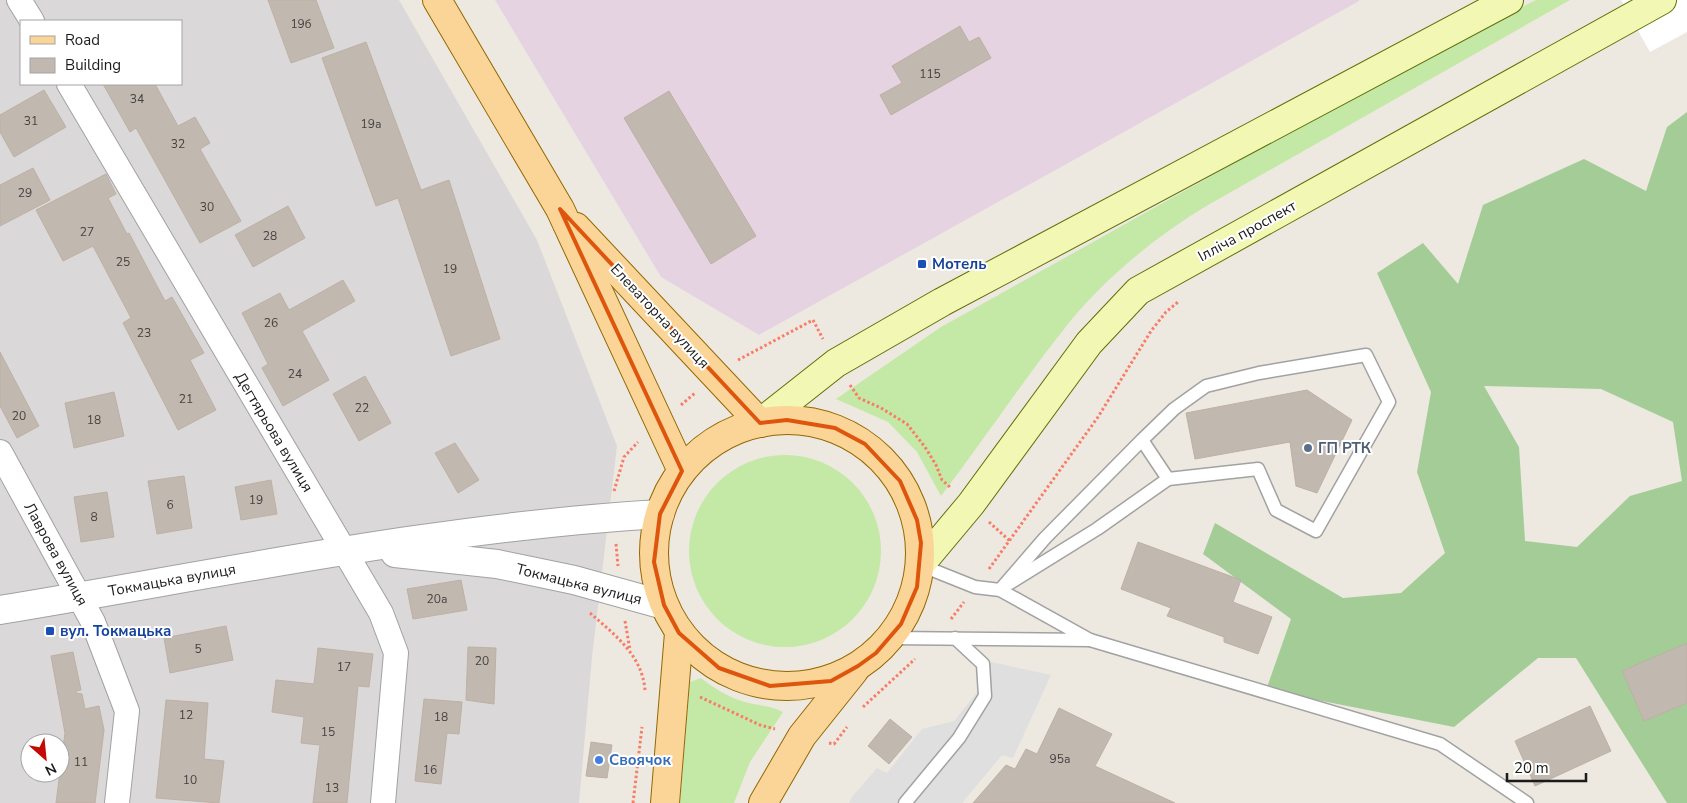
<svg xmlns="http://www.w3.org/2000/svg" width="1687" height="803" font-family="'Nunito Sans',sans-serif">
	<rect width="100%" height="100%" fill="#ede9e1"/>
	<path fill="#dad8d8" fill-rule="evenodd" d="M0 0H399L537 240 617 446 592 657 579 803H0ZM21 21H181V84H21ZM30 743H60V773H30Z"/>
	<polygon fill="#e6d3e2" points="495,0 1359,0 1359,1 759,335 661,277"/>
	<g fill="#c4e8a6">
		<path d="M1536 0H1570L1208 205C1158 235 1110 274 1072 319 1026 376 985 438 941 496L917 452 888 422 836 399 941 327 1435 51Z"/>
		<circle cx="785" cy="551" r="96"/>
		<path d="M701 678C715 689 728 697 745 702 758 706 770 705 783 712L750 762 734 803H680L690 682Z"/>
	</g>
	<path fill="#a3cc96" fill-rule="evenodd" d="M1687 112V803H1667L1576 658H1538L1454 727 1266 690 1291 619 1203 554 1215 523 1343 598 1401 593 1445 553 1417 472 1431 392 1377 273 1423 243 1458 284 1483 205 1584 159 1646 191 1667 127ZM1484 386 1601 389 1673 422 1682 481 1630 496 1577 547 1525 541 1519 447Z"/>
	<polygon fill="#dfdfdf" points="991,662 1051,675 1013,758 1002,755 962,803 849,803 852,797 877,768 887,773 922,729 954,721 979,690"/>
	<polygon fill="#fff" points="1621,0 1687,0 1687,32 1650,52"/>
	<g fill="#c1b8b0" stroke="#beb0a4">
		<polygon points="268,0 316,0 334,48 291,63"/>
		<polygon points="960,26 969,42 979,37 991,58 891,115 880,95 902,83 892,66"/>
		<polygon points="366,42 421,190 449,180 500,339 451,356 398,198 376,206 322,58"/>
		<polygon points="103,84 155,84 178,126 195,117 210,143 200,149 241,221 200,243 136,128 130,132"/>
		<polygon points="44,90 66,127 14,157 0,132 0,115"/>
		<polygon points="669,91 756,236 711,264 624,118"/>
		<polygon points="33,168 50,200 0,226 0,185"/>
		<polygon points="106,174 116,194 108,198 127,234 129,233 165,301 172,297 204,353 190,360 216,410 178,430 123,323 131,318 93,246 63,261 36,210"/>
		<polygon points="288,206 305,238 253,267 235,235"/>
		<polygon points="343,280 355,301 302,331 329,380 283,406 262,368 268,364 242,313 280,293 289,310"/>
		<polygon points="0,352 39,426 17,438 0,406"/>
		<polygon points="365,376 391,423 359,441 333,394"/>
		<polygon points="1307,390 1352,420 1317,493 1296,486 1290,442 1195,459 1186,413"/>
		<polygon points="114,392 124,436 74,448 65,403"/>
		<polygon points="455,443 479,480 458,493 435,453"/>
		<polygon points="184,476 192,528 157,534 148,481"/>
		<polygon points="271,480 277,514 241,520 235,487"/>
		<polygon points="107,492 114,537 81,542 74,497"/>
		<polygon points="1138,542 1241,580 1233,602 1272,617 1258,654 1224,642 1224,637 1167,616 1171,608 1121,589"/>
		<polygon points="461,580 467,610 413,619 407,589"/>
		<polygon points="226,626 233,660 170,673 164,638"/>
		<polygon points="1687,643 1687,703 1644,721 1622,671"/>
		<polygon points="468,647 496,648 494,704 466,700"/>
		<polygon points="318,648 373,654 369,687 358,686 347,803 313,803 320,745 301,743 304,717 272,712 276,680 314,684"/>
		<polygon points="73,652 81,690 76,691 76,693 82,694 85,709 99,706 104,730 95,803 56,803 65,733 51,656"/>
		<polygon points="424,699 462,702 459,734 447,733 441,784 415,781"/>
		<polygon points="166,700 208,703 204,759 224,761 219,803 156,798"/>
		<polygon points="1590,706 1611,751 1535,786 1515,741"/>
		<polygon points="1059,708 1112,734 1095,766 1175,803 973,803 1006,765 1015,769 1026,749 1037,754"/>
		<polygon points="890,719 912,737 889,764 868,746"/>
		<polygon points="591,742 612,745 607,778 586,776"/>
	</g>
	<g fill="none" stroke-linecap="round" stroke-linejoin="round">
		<g stroke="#a2a2a2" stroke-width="15">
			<g id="service">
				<polyline points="1010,583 1097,529 1168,479"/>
				<polyline points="1000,590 1045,538 1142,440 1168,479 1258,469 1276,510 1316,531 1389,402 1366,355 1259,373 1206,386 1174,409 1142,440"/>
				<polyline points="890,638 1090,640 1000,590 975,587 920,565"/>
				<polyline points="1090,640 1440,744 1527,803"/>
				<polyline points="905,803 959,738 985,696 983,664 955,638"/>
			</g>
		</g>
		<g stroke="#a2a2a2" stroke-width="26">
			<g id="minor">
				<polyline points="19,0 32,21"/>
				<polyline points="69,84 381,613 396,653 383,803"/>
				<polyline points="0,452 93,622 127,711 117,803"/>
			</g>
		</g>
		<g stroke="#a2a2a2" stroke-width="30">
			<g id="tertiary">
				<polyline points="395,553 497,564 574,580 664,605"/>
				<path d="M0 610C219 574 437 527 660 514"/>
			</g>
		</g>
		<g stroke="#607005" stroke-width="30">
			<g id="secondary">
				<polyline points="760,423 836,363 942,302 1509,0"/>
				<polyline points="920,565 971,504 1089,343 1138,291 1662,0"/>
			</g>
		</g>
		<g stroke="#926801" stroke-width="30">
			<g id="primary">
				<polyline points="437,0 560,209 682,471"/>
				<polyline points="576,227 760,423"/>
				<circle cx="787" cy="553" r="133"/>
				<polyline points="665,803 679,633"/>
				<polyline points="763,803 802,736 854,671"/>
			</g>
		</g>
		<g stroke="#f87c67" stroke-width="3" stroke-dasharray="2.5 2.5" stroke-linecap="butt">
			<polyline points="738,360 813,320 823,339"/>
			<polyline points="850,385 859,398 881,408 907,424 925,447 936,465 942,480 951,488"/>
			<polyline points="681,405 695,393"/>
			<polyline points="614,491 624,457 638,442"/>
			<polyline points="989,522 1011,542"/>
			<polyline points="616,544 618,566"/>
			<polyline points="989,569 1098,417 1151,331 1166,312 1178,302"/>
			<path d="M590 613C615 635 642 655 645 690"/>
			<polyline points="951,619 964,602"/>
			<polyline points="625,621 630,650"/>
			<polyline points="700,697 760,725 775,729"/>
			<polyline points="863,707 915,659"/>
			<polyline points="829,743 834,744 847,727"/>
			<polyline points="633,803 642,727"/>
		</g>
		<use href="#service" stroke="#fff" stroke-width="12"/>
		<use href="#minor" stroke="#fff" stroke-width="24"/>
		<use href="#tertiary" stroke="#fff" stroke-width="28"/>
		<use href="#secondary" stroke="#f2f8b3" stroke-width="28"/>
		<use href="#primary" stroke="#fbd498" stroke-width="28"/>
	</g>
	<path fill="none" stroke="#de560d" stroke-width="4" stroke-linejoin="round" d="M560 209 760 423 787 420 835 428 865 444 900 481 917 520 921 543 917 587 901 624 876 653 858 666 831 681 770 686 719 668 679 633 664 605 654 562 660 514 682 471Z"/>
	<g fill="#1a4fb4" stroke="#fff" stroke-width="2">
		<rect x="917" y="259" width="10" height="10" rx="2.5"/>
		<rect x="45" y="626" width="10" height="10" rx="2.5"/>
	</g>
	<circle fill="#5c6f8a" stroke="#fff" stroke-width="2" cx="1308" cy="448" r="5"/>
	<circle fill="#3f7fe0" stroke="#fff" stroke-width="2" cx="599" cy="760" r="5"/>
	<g text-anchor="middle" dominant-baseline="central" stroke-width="4" stroke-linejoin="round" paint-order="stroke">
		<g font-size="12" fill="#444240">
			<text x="301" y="24">19б</text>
			<text x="930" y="74">115</text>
			<text x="137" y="99">34</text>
			<text x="31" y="121">31</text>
			<text x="371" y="124">19а</text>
			<text x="178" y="144">32</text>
			<text x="25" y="193">29</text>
			<text x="207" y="207">30</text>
			<text x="87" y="232">27</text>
			<text x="270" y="236">28</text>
			<text x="123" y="262">25</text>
			<text x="450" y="269">19</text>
			<text x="271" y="323">26</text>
			<text x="144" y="333">23</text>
			<text x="295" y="374">24</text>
			<text x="186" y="399">21</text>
			<text x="362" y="408">22</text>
			<text x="19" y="416">20</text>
			<text x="94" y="420">18</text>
			<text x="256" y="500">19</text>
			<text x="170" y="505">6</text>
			<text x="94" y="517">8</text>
			<text x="437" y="599">20а</text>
			<text x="198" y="649">5</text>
			<text x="482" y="661">20</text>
			<text x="344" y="667">17</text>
			<text x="186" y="715">12</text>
			<text x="441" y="717">18</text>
			<text x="328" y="732">15</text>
			<text x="1060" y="759">95а</text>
			<text x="81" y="762">11</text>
			<text x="430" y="770">16</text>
			<text x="190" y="780">10</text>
			<text x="332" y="788">13</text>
		</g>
		<g font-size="15" fill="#1b1b1b" stroke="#fff">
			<text transform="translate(1247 231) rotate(-29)">Ілліча проспект</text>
			<text transform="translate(660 316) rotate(47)">Елеваторна вулиця</text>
			<text transform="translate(274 432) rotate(59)">Дегтярьова вулиця</text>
			<text transform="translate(56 554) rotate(61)">Лаврова вулиця</text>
			<text transform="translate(172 580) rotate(-10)">Токмацька вулиця</text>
			<text transform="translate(579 584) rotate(14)">Токмацька вулиця</text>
		</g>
		<g font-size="15" font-weight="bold" fill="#164399" stroke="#fff" text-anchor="start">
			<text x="932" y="264">Мотель</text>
			<text x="60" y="631">вул. Токмацька</text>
		</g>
		<g font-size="15" font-weight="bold" fill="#4e5e75" stroke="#fff" text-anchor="start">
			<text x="1318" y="448">ГП РТК</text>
		</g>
		<g font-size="15" font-weight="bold" fill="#366cbe" stroke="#fff" text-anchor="start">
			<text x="609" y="760">Своячок</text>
		</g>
	</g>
	<rect x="20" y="20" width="162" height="65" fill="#ffffff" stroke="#a4a4a4"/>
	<rect x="30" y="36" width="25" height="8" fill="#fbd498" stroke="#a4a4a4"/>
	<text x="65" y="45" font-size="15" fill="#1b1b1b">Road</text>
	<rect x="30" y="58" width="25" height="15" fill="#c1b8b0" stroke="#a4a4a4"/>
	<text x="65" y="70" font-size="15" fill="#1b1b1b">Building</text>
	<g transform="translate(45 758) rotate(153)"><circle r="24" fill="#ffffff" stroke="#a4a4a4"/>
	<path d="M0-4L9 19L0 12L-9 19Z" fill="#c50a02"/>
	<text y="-8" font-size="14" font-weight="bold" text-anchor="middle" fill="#1b1b1b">N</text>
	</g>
	<path d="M1507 773v8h79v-8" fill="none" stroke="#1b1b1b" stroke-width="2.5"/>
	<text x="1514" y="773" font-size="15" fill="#1b1b1b" stroke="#ffffff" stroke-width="4" paint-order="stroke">20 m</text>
</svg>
